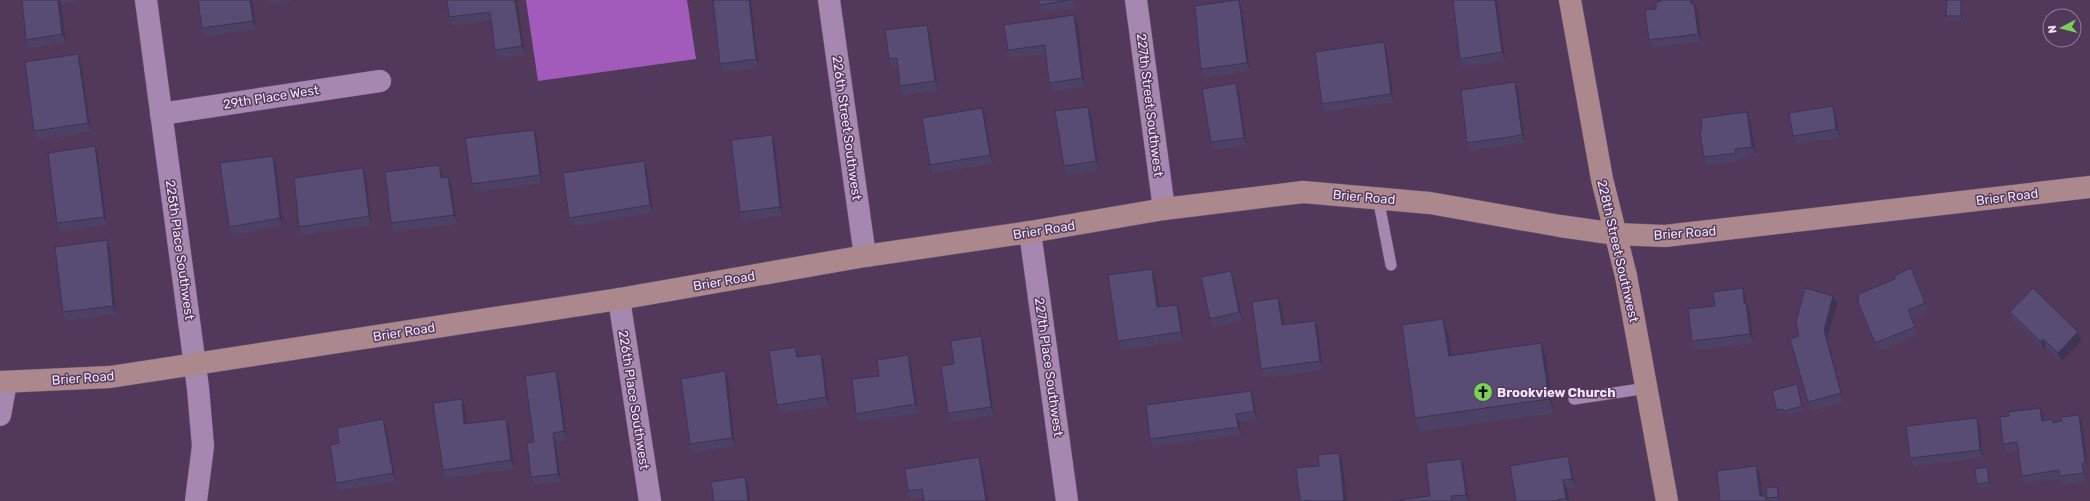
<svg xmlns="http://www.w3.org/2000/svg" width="2090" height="501" font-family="Rubik,sans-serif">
	<rect width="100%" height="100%" fill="#52385b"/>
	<polygon fill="#a25bba" points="526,0 687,0 696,59 538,81"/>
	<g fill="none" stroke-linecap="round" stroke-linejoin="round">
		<g stroke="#6c5574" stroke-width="12">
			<g id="lane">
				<polyline points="1378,198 1391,265"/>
				<polyline points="1574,399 1647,388"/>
			</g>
		</g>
		<g stroke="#6c5574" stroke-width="23">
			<g id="street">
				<polyline points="146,0 198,388 203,446 196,501"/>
				<polyline points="829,0 865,256"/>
				<polyline points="1136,0 1164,209"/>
				<polyline points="161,114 380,81"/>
				<polyline points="1030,232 1067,501"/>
				<polyline points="619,299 650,501"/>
				<polyline points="0,415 6,383"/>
			</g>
		</g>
		<g stroke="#6c5574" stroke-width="23">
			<g id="secondary">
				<polyline points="1570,0 1602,179 1626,276 1667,501"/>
				<polyline points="0,382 110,377 619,299 865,256 1030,232 1164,209 1303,192 1430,203 1560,226 1616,234 1665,236 2090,187"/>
			</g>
		</g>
		<use href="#lane" stroke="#a687b0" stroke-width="11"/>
		<use href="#street" stroke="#a687b0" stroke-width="22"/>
		<use href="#secondary" stroke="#ab888d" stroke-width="22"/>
	</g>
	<g fill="#4c4165">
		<polygon points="22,0 78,0 78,1 61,4 66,42 30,48 26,40"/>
		<polygon points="198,0 252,0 256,29 205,37 202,28"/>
		<polygon points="270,0 295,0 271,4"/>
		<polygon points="447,0 517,0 525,55 498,59 495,50 491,20 452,26 449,17"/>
		<polygon points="751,0 759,68 723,72 720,64"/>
		<polygon points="1039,0 1075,0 1076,8 1042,13 1039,5"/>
		<polygon points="1497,0 1505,60 1463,67 1460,59"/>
		<polygon points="1661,0 1693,0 1693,4 1694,3 1698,12 1701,42 1652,48 1649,40 1656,9 1661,1"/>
		<polygon points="1962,0 1962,21 1948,20 1946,16"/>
		<polygon points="1242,8 1250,71 1204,78 1201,69"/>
		<polygon points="1078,24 1085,87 1052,92 1049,83 1046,54 1011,58 1008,50"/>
		<polygon points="930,34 938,90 903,95 900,86 898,67 892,67 889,59"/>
		<polygon points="1387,51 1394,102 1325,112 1322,104"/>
		<polygon points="81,62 91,132 37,140 34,131"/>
		<polygon points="1236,83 1239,92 1247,146 1214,150 1211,142"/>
		<polygon points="1518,91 1525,143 1470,151 1467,143"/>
		<polygon points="1836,114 1840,138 1796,144 1793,136"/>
		<polygon points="1091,115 1099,170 1067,175 1064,166"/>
		<polygon points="985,116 993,164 933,173 930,165"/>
		<polygon points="1750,120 1756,155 1738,158 1739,161 1707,166 1704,157"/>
		<polygon points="534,130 537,138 543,183 475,192 472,184"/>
		<polygon points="772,135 775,143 783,216 743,221 740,212"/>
		<polygon points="95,146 98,154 107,225 60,232 57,223"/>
		<polygon points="273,156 276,164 283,226 232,235 229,227"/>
		<polygon points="363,168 366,176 372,225 302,235 299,227"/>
		<polygon points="647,169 653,213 572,226 569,218"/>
		<polygon points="442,174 443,177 451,185 457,224 394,232 391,223"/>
		<polygon points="107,240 110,249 116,314 66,321 63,312"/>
		<polygon points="1152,269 1155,278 1159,307 1177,305 1180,313 1184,341 1121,350 1118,341"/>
		<polygon points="1231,271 1234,280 1243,321 1213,327 1210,319"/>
		<polygon points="1743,288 1746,297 1747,303 1750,312 1753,343 1695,350 1692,341 1715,306"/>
		<polygon points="1833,296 1837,305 1827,338 1844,402 1811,411 1808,402 1799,336"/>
		<polygon points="1858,302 1925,303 1928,312 1911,318 1918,335 1878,351"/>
		<polygon points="1282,307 1284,325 1315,321 1318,329 1323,370 1264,378 1261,369"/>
		<polygon points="2010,312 2078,332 2082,340 2061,362 2046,348 2044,350 2013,320"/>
		<polygon points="1448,333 1452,356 1546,357 1554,413 1420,432 1415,418"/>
		<polygon points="984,345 994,415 951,422 948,413 954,364"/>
		<polygon points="795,347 799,357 821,354 824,362 829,406 780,414 777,405"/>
		<polygon points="908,355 911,364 918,413 859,422 856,414 879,376"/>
		<polygon points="728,379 735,446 694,453 690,444"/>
		<polygon points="559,380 567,440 556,442 561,482 534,485 531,477 534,442"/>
		<polygon points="1798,388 1804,411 1785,415 1784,413 1779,415 1777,410"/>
		<polygon points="1251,391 1254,399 1257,420 1239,422 1241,435 1154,447 1150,439"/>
		<polygon points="462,399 465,407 467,424 509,428 514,469 446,479 443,470"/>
		<polygon points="2043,416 2043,420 2052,419 2053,423 2082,423 2088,471 2085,471 2087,481 2063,485 2061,479 2025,484 2022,476 2019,451 2006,453 2003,444"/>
		<polygon points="1977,418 1980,427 1983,458 1913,466 1910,458"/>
		<polygon points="386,427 396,481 339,491 336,483 339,443"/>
		<polygon points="1568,456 1571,465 1575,487 1567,489 1569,501 1516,501"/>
		<polygon points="979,457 982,466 924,497 911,499 908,491"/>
		<polygon points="1461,459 1464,467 1469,501 1391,501 1430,496"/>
		<polygon points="1987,467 1988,471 1991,486 1979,488 1977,484"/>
		<polygon points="1777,487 1778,491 1780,501 1768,501 1767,498"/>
	</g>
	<g fill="#3e3552">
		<polygon points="58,0 59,0 61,4 66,42 62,34"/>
		<polygon points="250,0 252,0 256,29 253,21"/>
		<polygon points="515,0 517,0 525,55 522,46"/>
		<polygon points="749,0 751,0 759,68 756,59"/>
		<polygon points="1074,0 1075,0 1076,8"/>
		<polygon points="1239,0 1242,8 1250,71 1247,63"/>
		<polygon points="1495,0 1497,0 1505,60 1502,52"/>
		<polygon points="1691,0 1693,0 1694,12 1691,4"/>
		<polygon points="1961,0 1962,0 1962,21 1961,16"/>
		<polygon points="1694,3 1698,12 1701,42 1698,34"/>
		<polygon points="1074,15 1078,24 1085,87 1082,78"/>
		<polygon points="927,25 930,34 938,90 935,81"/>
		<polygon points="1384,42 1387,51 1394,102 1391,94"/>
		<polygon points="78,54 81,62 91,132 88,123"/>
		<polygon points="1515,82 1518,91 1525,143 1522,135"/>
		<polygon points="1236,83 1239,92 1247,146 1244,138"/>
		<polygon points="1833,106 1836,114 1840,138 1836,129"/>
		<polygon points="1088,107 1091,115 1099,170 1096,161"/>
		<polygon points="982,108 985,116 993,164 990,155"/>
		<polygon points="1747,112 1750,120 1756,155 1752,147"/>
		<polygon points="534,130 537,138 543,183 540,175"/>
		<polygon points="772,135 775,143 783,216 780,207"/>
		<polygon points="95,146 98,154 107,225 104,217"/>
		<polygon points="273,156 276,164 283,226 280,218"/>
		<polygon points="644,161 647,169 653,213 650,205"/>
		<polygon points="439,165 442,174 444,186 441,178"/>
		<polygon points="363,168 366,176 372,225 369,216"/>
		<polygon points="448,177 451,185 457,224 454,215"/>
		<polygon points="107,240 110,249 116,314 113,306"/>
		<polygon points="1152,269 1155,278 1161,316 1157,307"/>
		<polygon points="1231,271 1234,280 1243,321 1239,312"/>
		<polygon points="1743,288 1746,297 1747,303 1750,312 1753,343 1750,334 1744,303"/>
		<polygon points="1833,296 1837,305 1827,338 1844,402 1841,393 1824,330"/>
		<polygon points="1278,298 1282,307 1285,334 1282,325"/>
		<polygon points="1177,305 1180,313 1184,341 1181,332"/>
		<polygon points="1443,319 1448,333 1454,370 1449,356"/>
		<polygon points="1315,321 1318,329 1323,370 1320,361"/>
		<polygon points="2078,332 2082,340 2061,362 2058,353"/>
		<polygon points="981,336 984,345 994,415 991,407"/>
		<polygon points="2043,339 2046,348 2044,350 2041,342"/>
		<polygon points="1541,343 1546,357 1554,413 1549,399"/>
		<polygon points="795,347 799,356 800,365 797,357"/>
		<polygon points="821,354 824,362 829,406 826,397"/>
		<polygon points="908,355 911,364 918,413 915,404"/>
		<polygon points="556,371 559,380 567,440 564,431"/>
		<polygon points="725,371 728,379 735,446 732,438"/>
		<polygon points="1797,384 1798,388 1804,411 1802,406"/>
		<polygon points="1251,391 1254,399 1257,420 1254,411"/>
		<polygon points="462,399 465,407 468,433 464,424"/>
		<polygon points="2040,408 2043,416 2045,429 2042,421"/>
		<polygon points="1236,414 1239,422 1241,435 1238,427"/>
		<polygon points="2079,415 2082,423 2088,471 2085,462"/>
		<polygon points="1977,418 1980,427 1983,458 1980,450"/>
		<polygon points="383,419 386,427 396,481 393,473"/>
		<polygon points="506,419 509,428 514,469 511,460"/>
		<polygon points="553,433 556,442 561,482 558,474"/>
		<polygon points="1339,453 1342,461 1347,501 1344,501"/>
		<polygon points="1568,456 1571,465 1575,487 1572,479"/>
		<polygon points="979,457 982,466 988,501 986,501"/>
		<polygon points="1461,459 1464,467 1469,501 1466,495"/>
		<polygon points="2082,463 2085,471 2087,481 2084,473"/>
		<polygon points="1756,466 1760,474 1763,501 1760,496"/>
		<polygon points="1987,467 1988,471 1991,486 1989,482"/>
		<polygon points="745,477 748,485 750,501 748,501"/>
		<polygon points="1563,480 1567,489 1569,501 1567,501 1566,498"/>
		<polygon points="1777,487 1778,491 1780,501 1778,497"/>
	</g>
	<g fill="#584c75" stroke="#3e3552">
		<polygon points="22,0 58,0 62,34 26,40"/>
		<polygon points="198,0 250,0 253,21 202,28"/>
		<polygon points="447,0 515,0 522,46 495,50 490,12 449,17"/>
		<polygon points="713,0 749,0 756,59 720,64"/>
		<polygon points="1039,0 1069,0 1039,5"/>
		<polygon points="1237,0 1239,0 1247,63 1201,69 1195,6"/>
		<polygon points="1453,0 1495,0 1502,52 1460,59"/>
		<polygon points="1661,0 1691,0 1691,4 1694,3 1698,34 1649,40 1645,10 1656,9 1656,2 1661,1"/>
		<polygon points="1947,0 1961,0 1961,16 1946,16"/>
		<polygon points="1074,15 1082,78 1049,83 1045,45 1008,50 1004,25"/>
		<polygon points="927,25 935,81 900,86 897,58 889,59 885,30"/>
		<polygon points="1384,42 1391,94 1322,104 1315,52"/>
		<polygon points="78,54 88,123 34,131 25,62"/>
		<polygon points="1515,82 1522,135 1467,143 1461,90"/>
		<polygon points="1236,83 1244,138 1211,142 1202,89"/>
		<polygon points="1833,106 1836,129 1793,136 1789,113"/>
		<polygon points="1088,107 1096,161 1064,166 1055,111"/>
		<polygon points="982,108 990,155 930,165 922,118"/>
		<polygon points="1747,112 1752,147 1735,149 1736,153 1704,157 1700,133 1702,128 1701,118"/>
		<polygon points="534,130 540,175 472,184 465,138"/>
		<polygon points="772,135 780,207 740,212 731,140"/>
		<polygon points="95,146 104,217 57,223 48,153"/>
		<polygon points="273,156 280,218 229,227 220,163"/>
		<polygon points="644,161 650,205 569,218 563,173"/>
		<polygon points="439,165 441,178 448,177 454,215 391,223 385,172"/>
		<polygon points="363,168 369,216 299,227 294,178"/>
		<polygon points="107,240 113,306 63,312 55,247"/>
		<polygon points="1911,268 1925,303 1908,310 1915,327 1875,343 1858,302 1859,294 1895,279 1894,276"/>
		<polygon points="1152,269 1157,307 1177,305 1181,332 1118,341 1108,275"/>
		<polygon points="1231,271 1239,312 1210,319 1201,277"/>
		<polygon points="1743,288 1744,303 1746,303 1750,334 1692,341 1688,309 1715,306 1713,292"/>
		<polygon points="1805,288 1833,296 1824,330 1841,393 1808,402 1790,339 1799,336 1796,323"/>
		<polygon points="2033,288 2078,332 2058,353 2043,339 2041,342 2010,312"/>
		<polygon points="1278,298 1282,325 1315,321 1320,361 1261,369 1252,302"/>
		<polygon points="1443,319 1449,356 1541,343 1549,399 1415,418 1402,325"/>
		<polygon points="981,336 991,407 948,413 941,366 954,364 951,341"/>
		<polygon points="795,347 797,357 821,354 826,397 777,405 769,351"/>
		<polygon points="908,355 915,404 856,414 852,379 879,376 877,360"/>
		<polygon points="556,371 564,431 553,433 558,474 531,477 527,443 534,442 525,376"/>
		<polygon points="725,371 732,438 690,444 681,379"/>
		<polygon points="1797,384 1802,406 1784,411 1783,409 1777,410 1772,391"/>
		<polygon points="1251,391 1254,411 1236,414 1238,427 1150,439 1146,405"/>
		<polygon points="462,399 464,424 506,419 511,460 443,470 433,403"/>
		<polygon points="2040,408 2042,421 2052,419 2053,423 2062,421 2061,417 2079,415 2085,462 2082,463 2084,473 2060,476 2059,470 2022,476 2017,442 2003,444 2000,417 2009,416 2008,412"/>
		<polygon points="1977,418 1980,450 1910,458 1906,426"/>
		<polygon points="383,419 393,473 336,483 330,445 339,443 337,428"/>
		<polygon points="1339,453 1344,501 1311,501 1310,500 1300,501 1296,468 1319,466 1318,455"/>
		<polygon points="1568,456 1572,479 1563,480 1566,498 1552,501 1516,501 1510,466"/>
		<polygon points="979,457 986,501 924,501 922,489 908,491 905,469"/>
		<polygon points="1461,459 1466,495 1451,496 1452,501 1391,501 1430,496 1426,463"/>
		<polygon points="1756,466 1760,496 1765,496 1766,501 1720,501 1717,471"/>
		<polygon points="1987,467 1989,482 1977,484 1975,469"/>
		<polygon points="745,477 748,501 714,501 711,482"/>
		<polygon points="1777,487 1778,497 1767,498 1766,488"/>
	</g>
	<defs>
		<g id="church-disc" transform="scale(1)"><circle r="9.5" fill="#7bd156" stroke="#52385b"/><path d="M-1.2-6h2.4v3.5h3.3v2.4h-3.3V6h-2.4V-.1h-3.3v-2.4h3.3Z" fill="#111"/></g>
	</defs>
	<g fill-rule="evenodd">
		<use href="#church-disc" x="1483" y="392"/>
	</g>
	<g text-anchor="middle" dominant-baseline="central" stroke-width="3" stroke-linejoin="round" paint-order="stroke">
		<g font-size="13" fill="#f4e4fa" stroke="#52385b">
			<text transform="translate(271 97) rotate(-9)">29th Place West</text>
			<text transform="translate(1150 105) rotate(83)">227th Street Southwest</text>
			<text transform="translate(847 128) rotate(82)">226th Street Southwest</text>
			<text transform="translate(1364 197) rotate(5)">Brier Road</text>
			<text transform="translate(2007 197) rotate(-7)">Brier Road</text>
			<text transform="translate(1044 230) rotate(-9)">Brier Road</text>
			<text transform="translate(1685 233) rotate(-4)">Brier Road</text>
			<text transform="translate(180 250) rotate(82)">225th Place Southwest</text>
			<text transform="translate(1618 251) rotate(77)">228th Street Southwest</text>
			<text transform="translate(724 281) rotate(-10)">Brier Road</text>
			<text transform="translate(404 332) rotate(-9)">Brier Road</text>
			<text transform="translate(1049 367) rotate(82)">227th Place Southwest</text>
			<text transform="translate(83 378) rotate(-4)">Brier Road</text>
			<text transform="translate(634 400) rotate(81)">226th Place Southwest</text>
		</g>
		<g font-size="13" font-weight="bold" fill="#f4e4fa" stroke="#52385b" text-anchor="start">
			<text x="1497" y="392">Brookview Church</text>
		</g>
	</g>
	<g transform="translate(2062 28) rotate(263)"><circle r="19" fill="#52385b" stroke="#937d9b"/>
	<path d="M0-3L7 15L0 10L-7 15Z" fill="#7bd156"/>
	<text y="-6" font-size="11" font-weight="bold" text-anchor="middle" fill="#f4e4fa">N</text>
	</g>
</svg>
